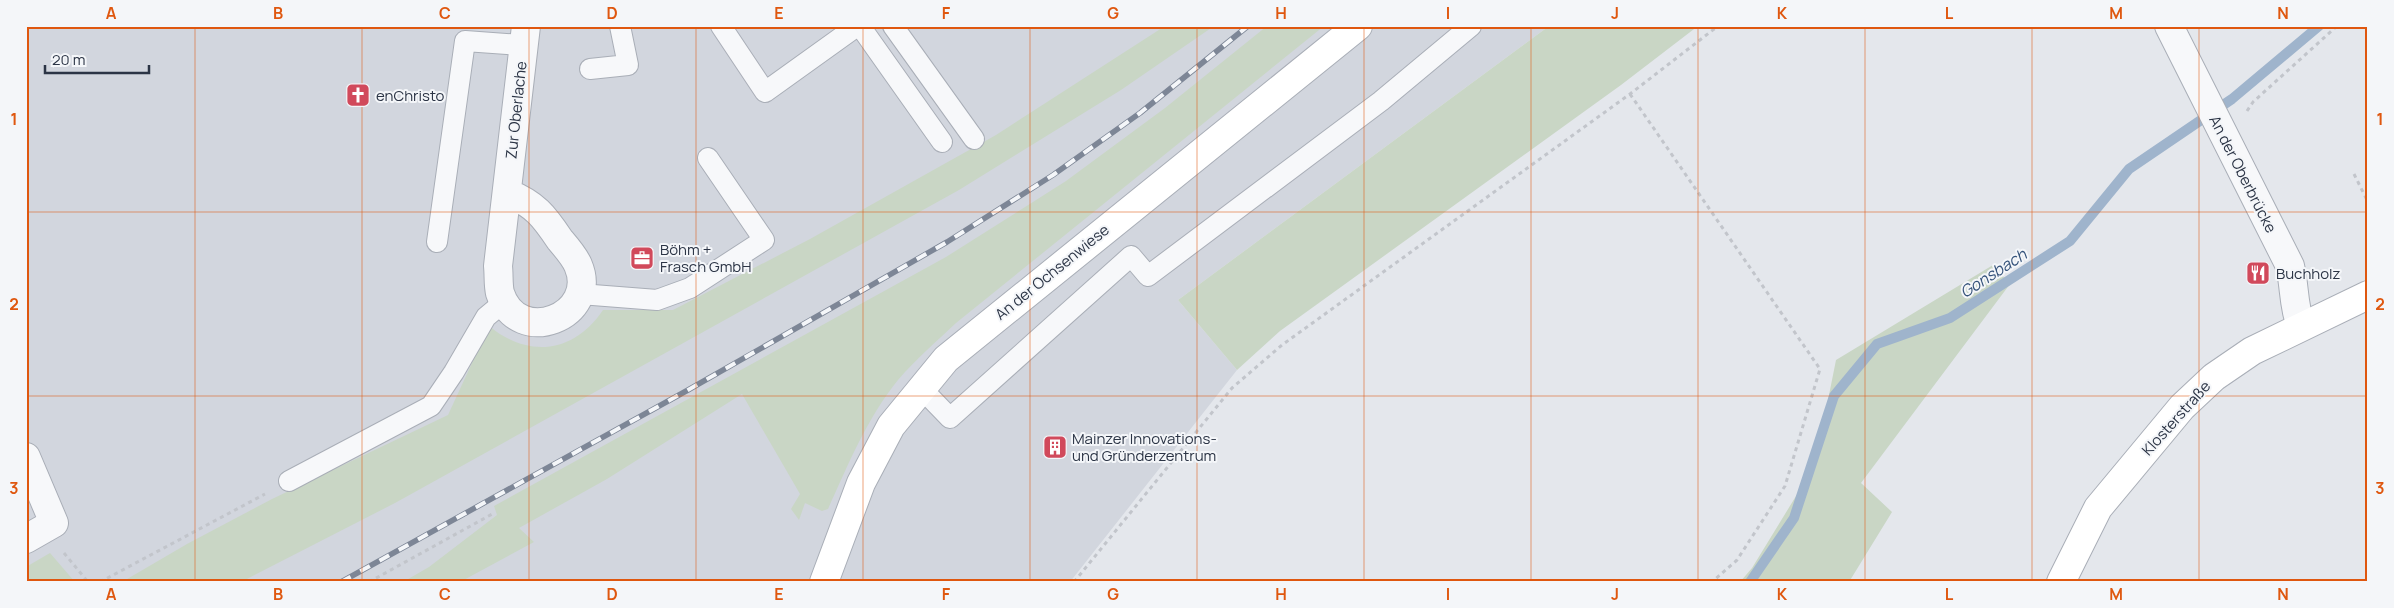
<svg xmlns="http://www.w3.org/2000/svg" width="2394" height="608" font-family="Manrope,sans-serif">
	<rect width="100%" height="100%" fill="#e4e7ec"/>
	<polygon fill="#d2d6de" points="26,26 1549,26 1178,300 1237,370 1070,582 26,582"/>
	<g fill="#c9d6c5">
		<path d="M1165 26H1214L1121 90 959 190 395 503 241 582H122L187 544 272 499 448 415 489 326C529 359 574 353 603 310H673L810 239 996 135Z"/>
		<path d="M1267 26H1324L956 323C936 342 916 359 898 380 867 418 848 465 828 509L822 511 805 503 799 520 791 509 800 494 742 394 607 479 519 528 534 542 460 582H403L429 567 497 515 494 506 946 257 1066 181 1165 108Z"/>
		<polygon points="1549,26 1698,26 1621,85 1280,331 1237,370 1178,300"/>
		<polygon points="1993,265 2010,284 1861,483 1892,512 1849,582 1740,582 1752,568 1815,465 1836,360"/>
		<polygon points="50,553 75,582 26,582 26,567"/>
	</g>
	<g fill="none" stroke-linecap="round" stroke-linejoin="round">
		<polyline stroke="#9fb4cc" stroke-width="10" points="1750,582 1794,518 1834,396 1877,344 1950,318 2070,241 2129,169 2232,99 2319,26"/>
		<g stroke="#a9aeb7" stroke-width="22">
			<g id="lane">
				<polyline points="721,26 765,92 857,26"/>
				<polyline points="860,26 942,142"/>
				<polyline points="893,26 974,139"/>
				<polyline points="590,69 628,65 620,26"/>
				<polyline points="437,242 465,41 522,45"/>
				<polyline points="580,294 657,300 690,288 764,240 708,158"/>
				<polyline points="921,388 950,418 1131,256 1148,276 1381,101 1471,26"/>
				<polyline points="289,481 431,406 454,372 486,317 504,302"/>
			</g>
		</g>
		<g stroke="#a9aeb7" stroke-width="30">
			<g id="street">
				<path d="M2169 26 2290 266C2295 287 2293 306 2301 326"/>
				<path d="M507 193C535 204 544 216 560 240 566 247 574 256 578 265 600 316 518 349 500 293 498 285 499 275 498 266L526 26"/>
				<polyline points="26,457 54,523 26,539"/>
			</g>
		</g>
		<g stroke="#a9aeb7" stroke-width="30">
			<g id="secondary">
				<polyline points="824,582 861,483 891,426 946,359 1358,26"/>
				<polyline points="2061,582 2098,508 2182,407 2214,377 2252,351 2368,295"/>
			</g>
		</g>
		<g stroke="#c2c5cb" stroke-width="3" stroke-dasharray="4 4" stroke-linecap="butt">
			<polyline points="1630,94 1820,369 1785,486 1737,560 1712,582"/>
			<polyline points="2247,111 2253,102 2337,26"/>
			<polyline points="2354,174 2368,202"/>
			<polyline points="64,553 88,582"/>
			<polyline points="100,582 265,494"/>
			<polyline points="369,582 494,513"/>
			<polyline points="1074,582 1232,388 1282,345 1630,94 1718,26"/>
		</g>
		<use href="#lane" stroke="#f7f8fa" stroke-width="20"/>
		<use href="#street" stroke="#f7f8fa" stroke-width="28"/>
		<use href="#secondary" stroke="#fff" stroke-width="28"/>
		<g stroke="#7d8696" stroke-width="5.5">
			<polyline id="rail" points="341,582 688,390 947,242 1053,175 1140,113 1248,26"/>
		</g>
		<use href="#rail" stroke="#f4f6f9" stroke-width="4" stroke-dasharray="11" stroke-linecap="butt"/>
	</g>
	<path fill="none" stroke="#df570f" stroke-width="1" stroke-opacity="0.55" d="M195 26V582M362 26V582M529 26V582M696 26V582M863 26V582M1030 26V582M1197 26V582M1364 26V582M1531 26V582M1698 26V582M1865 26V582M2032 26V582M2199 26V582M26 212H2368M26 396H2368"/>
	<defs>
		<g id="church-square" transform="scale(1.25)"><rect x="-9" y="-9" width="18" height="18" rx="4" fill="#d1495b" stroke="#f4f6f9"/><path d="M-1.2-6h2.4v3.5h3.3v2.4h-3.3V6h-2.4V-.1h-3.3v-2.4h3.3Z" fill="#fff"/></g>
		<g id="office-square" transform="scale(1.25)"><rect x="-9" y="-9" width="18" height="18" rx="4" fill="#d1495b" stroke="#f4f6f9"/><path d="M-6-3h4V-5.5h4V-3h4V5H-6ZM-1-4.5V-3h2v-1.5ZM-6 0V1H6V0Z" fill="#fff"/></g>
		<g id="restaurant-square" transform="scale(1.25)"><rect x="-9" y="-9" width="18" height="18" rx="4" fill="#d1495b" stroke="#f4f6f9"/><path d="M-5-6h1v4h1v-4h1v4h1v-4h1v5L-1.5 .5V6h-2V.5L-5-1ZM5-6V6H3V1.5H1.5Q1.5-4 5-6Z" fill="#fff"/></g>
		<g id="building-square" transform="scale(1.25)"><rect x="-9" y="-9" width="18" height="18" rx="4" fill="#d1495b" stroke="#f4f6f9"/><path d="M-4-6H4V6H1V3H-1V6H-4ZM-2.5-4.3h1.7v1.8h-1.7ZM.8-4.3h1.7v1.8H.8ZM-2.5-1h1.7V.8h-1.7ZM.8-1h1.7V.8H.8Z" fill="#fff"/></g>
	</defs>
	<g fill-rule="evenodd">
		<use href="#church-square" x="358" y="95"/>
		<use href="#office-square" x="642" y="258"/>
		<use href="#restaurant-square" x="2258" y="273"/>
		<use href="#building-square" x="1055" y="447"/>
	</g>
	<g text-anchor="middle" dominant-baseline="central" stroke-width="4" stroke-linejoin="round" paint-order="stroke">
		<g font-size="15" fill="#2b3445" stroke="#f4f6f9" text-anchor="start">
			<text x="376" y="95">enChristo</text>
			<text x="660" y="249">Böhm +<tspan x="660" dy="17">Frasch GmbH</tspan></text>
			<text x="2276" y="273">Buchholz</text>
			<text x="1072" y="438">Mainzer Innovations-<tspan x="1072" dy="17">und Gründerzentrum</tspan></text>
		</g>
		<g font-size="15" fill="#2b3445" stroke="#f4f6f9">
			<text transform="translate(516 110) rotate(-84)">Zur Oberlache</text>
			<text transform="translate(2243 174) rotate(63)">An der Oberbrücke</text>
			<text transform="translate(1052 272) rotate(-39)">An der Ochsenwiese</text>
			<text transform="translate(2176 418) rotate(-48)">Klosterstraße</text>
		</g>
		<g font-size="16" font-style="italic" fill="#34527a" stroke="#f4f6f9">
			<text transform="translate(1993 273) rotate(-33)">Gonsbach</text>
		</g>
	</g>
	<rect width="2394" height="608" fill="none" stroke="#f4f6f9" stroke-width="55"/>
	<path d="M45 65v8h104v-8" fill="none" stroke="#2b3445" stroke-width="2.5"/>
	<text x="52" y="65" font-size="15" fill="#2b3445" stroke="#f4f6f9" stroke-width="4" paint-order="stroke">20 m</text>
	<rect x="28" y="28" width="2338" height="552" fill="none" stroke="#df570f" stroke-width="2"/>
	<g font-size="16" text-anchor="middle" font-weight="bold" fill="#df570f">
		<text x="111" y="19">A</text>
		<text x="278" y="19">B</text>
		<text x="445" y="19">C</text>
		<text x="612" y="19">D</text>
		<text x="779" y="19">E</text>
		<text x="946" y="19">F</text>
		<text x="1113" y="19">G</text>
		<text x="1281" y="19">H</text>
		<text x="1448" y="19">I</text>
		<text x="1615" y="19">J</text>
		<text x="1782" y="19">K</text>
		<text x="1949" y="19">L</text>
		<text x="2116" y="19">M</text>
		<text x="2283" y="19">N</text>
		<text x="14" y="125">1</text>
		<text x="2380" y="125">1</text>
		<text x="14" y="310">2</text>
		<text x="2380" y="310">2</text>
		<text x="14" y="494">3</text>
		<text x="2380" y="494">3</text>
		<text x="111" y="600">A</text>
		<text x="278" y="600">B</text>
		<text x="445" y="600">C</text>
		<text x="612" y="600">D</text>
		<text x="779" y="600">E</text>
		<text x="946" y="600">F</text>
		<text x="1113" y="600">G</text>
		<text x="1281" y="600">H</text>
		<text x="1448" y="600">I</text>
		<text x="1615" y="600">J</text>
		<text x="1782" y="600">K</text>
		<text x="1949" y="600">L</text>
		<text x="2116" y="600">M</text>
		<text x="2283" y="600">N</text>
	</g>
</svg>
